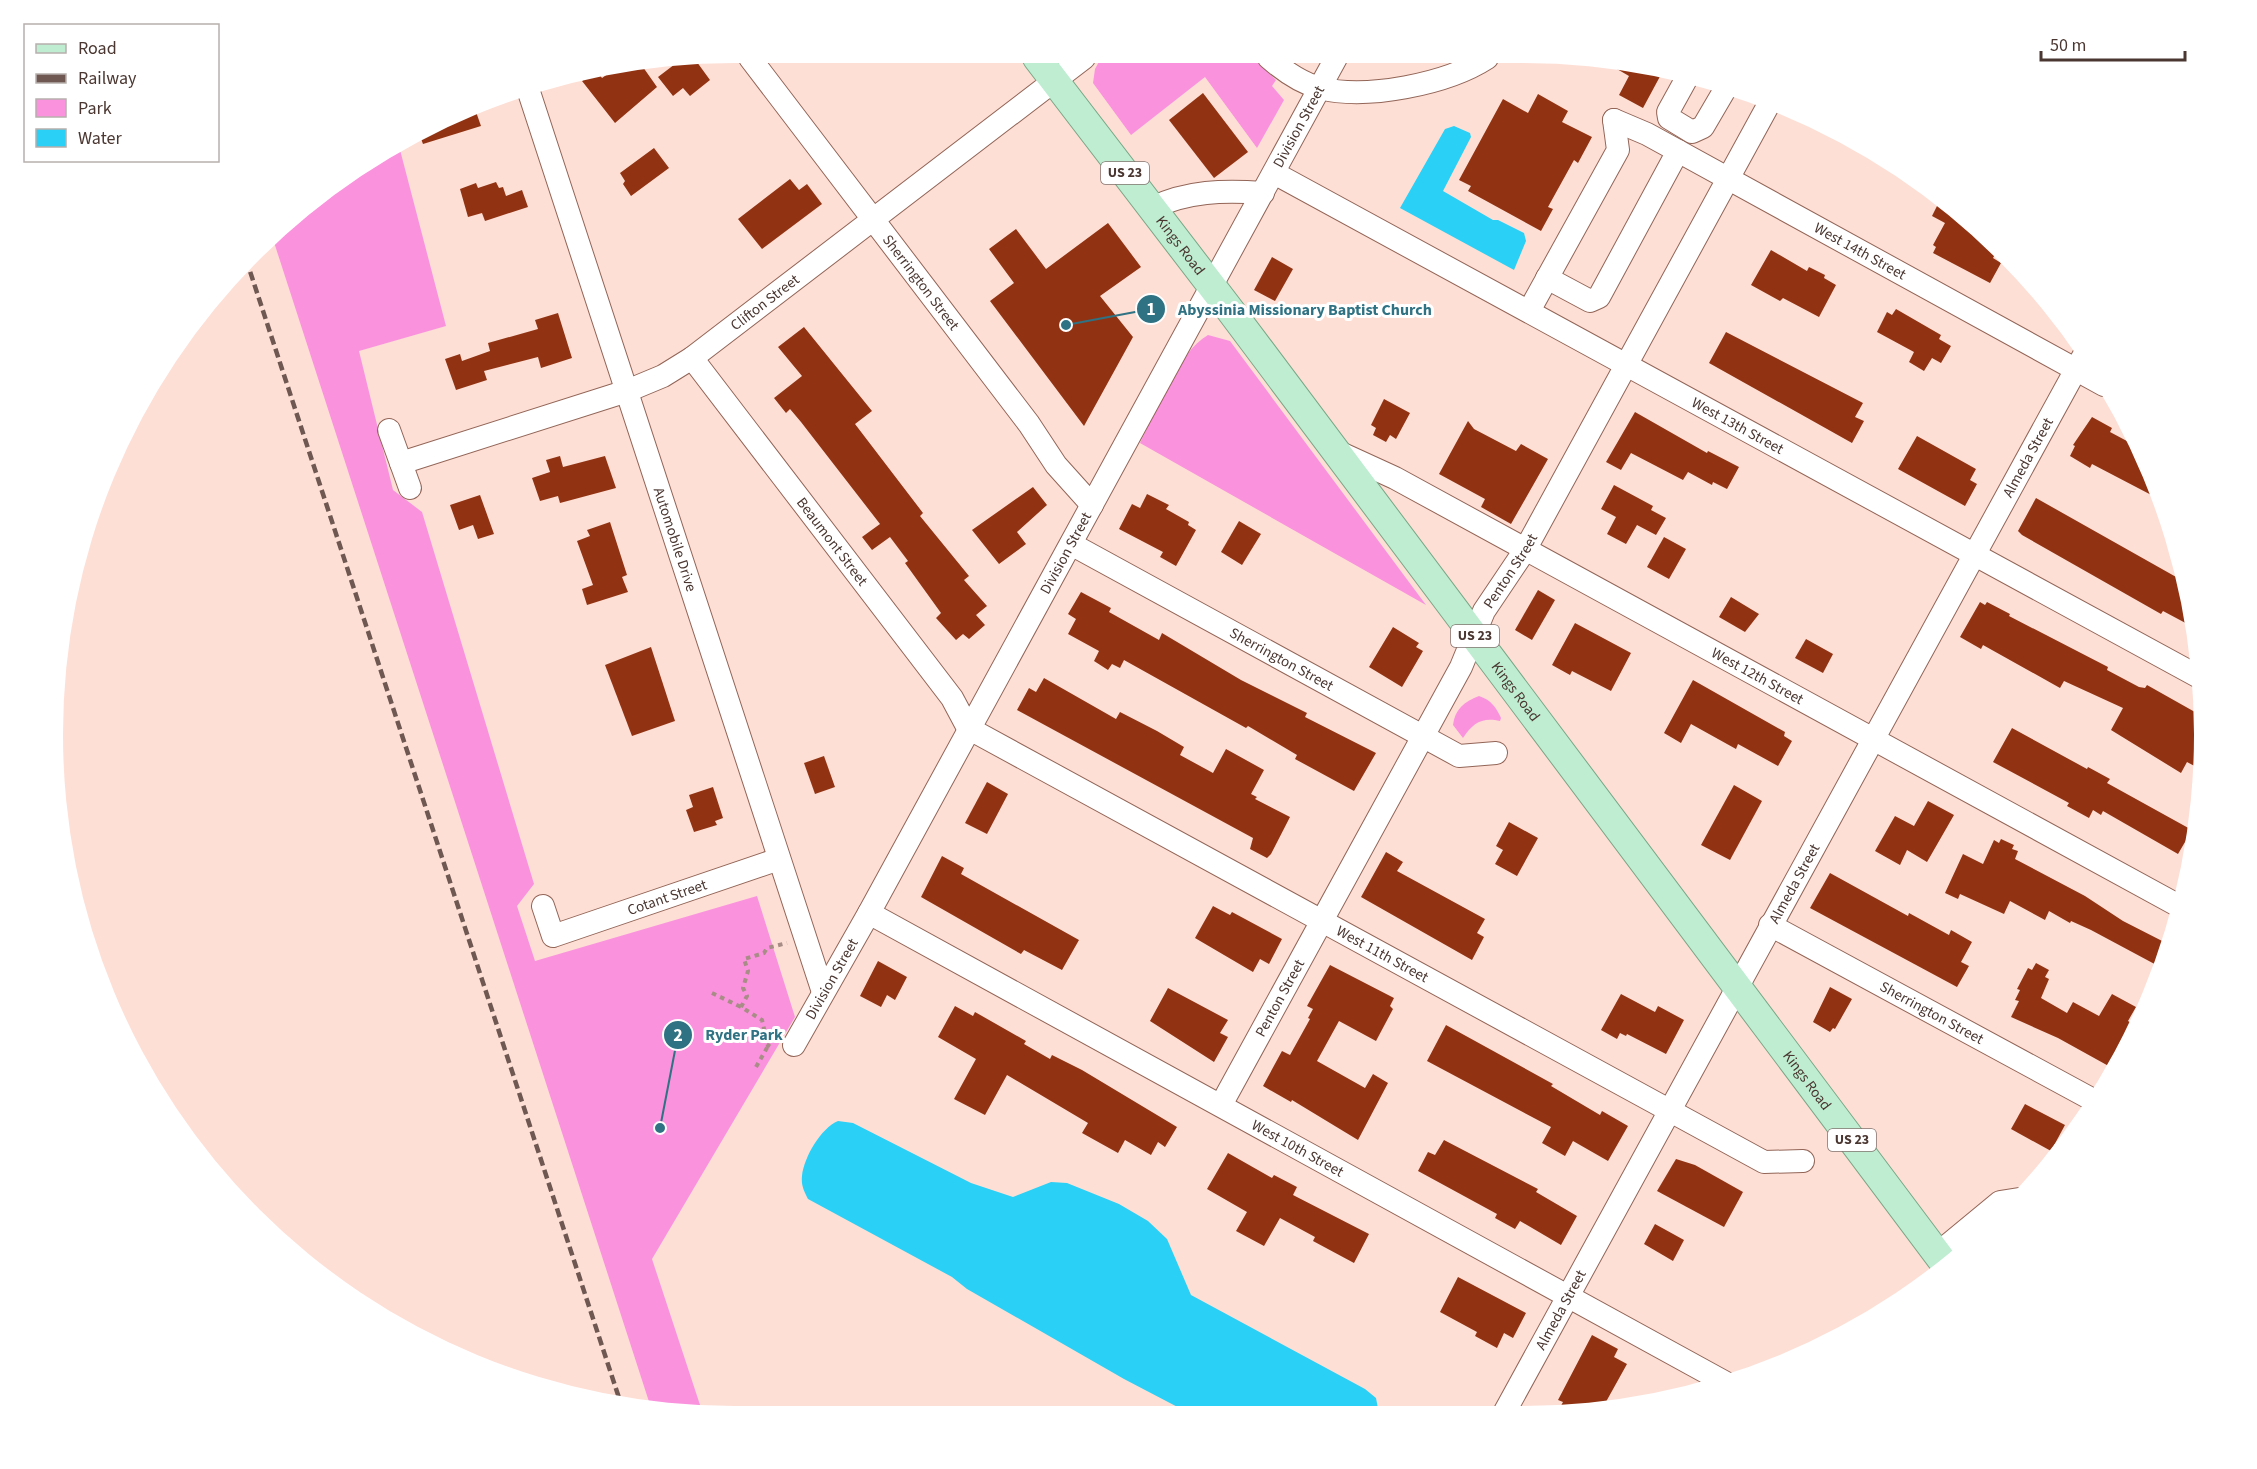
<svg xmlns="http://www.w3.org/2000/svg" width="2257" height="1469" font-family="'Source Sans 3',sans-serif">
	<rect width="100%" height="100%" fill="#fedfd5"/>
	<g fill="#fa92de">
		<polygon points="1101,58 1254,58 1276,80 1272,86 1284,100 1257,148 1205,77 1131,135 1093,83 1095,69"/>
		<polygon points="399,146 446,326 359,351 393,490 422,512 534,884 517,906 535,961 757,896 795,1017 652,1259 702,1411 652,1411 272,236 355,168"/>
		<path d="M1208 335 1230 341 1426 605 1140 443C1156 412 1178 352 1208 335Z"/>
		<path d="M1479 696C1491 700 1496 707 1501 718L1500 721C1482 717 1473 723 1463 738L1453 725C1455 709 1464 702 1479 696Z"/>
	</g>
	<g fill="#2ad0f5">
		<polygon points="1454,126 1470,133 1471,137 1443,191 1493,220 1498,220 1524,233 1526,241 1514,270 1400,208 1445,129"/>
		<path d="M838 1121 853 1123 971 1183 1013 1197 1051 1182 1067 1183 1119 1204 1148 1221 1167 1239 1191 1295 1365 1389 1376 1398 1379 1414 1189 1413 1124 1379 967 1289 952 1277 808 1199C804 1191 801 1185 802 1176 804 1157 821 1128 838 1121Z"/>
	</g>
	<g fill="#913312">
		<polygon points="683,58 694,58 710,80 690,96 683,88 673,96 658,77"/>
		<polygon points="1598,58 1612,58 1664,69 1643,108 1619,95 1629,76"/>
		<polygon points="638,60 657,87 615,123 582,81 596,70 602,78 622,64"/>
		<polygon points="1203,93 1248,152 1214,178 1169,120"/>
		<polygon points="1538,94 1568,111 1562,122 1592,137 1578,163 1574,160 1548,207 1553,209 1541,231 1468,191 1471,186 1459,180 1503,99 1528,113"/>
		<polygon points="475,109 481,126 423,144 420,136"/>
		<polygon points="654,148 669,168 631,196 623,184 625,181 620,173"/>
		<polygon points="790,179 799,190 807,184 822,204 762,249 738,219"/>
		<polygon points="496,182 499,188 503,187 506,196 522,190 528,207 485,221 482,213 468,217 460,189 476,183 478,188"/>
		<polygon points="1940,200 1962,215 1959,221 1973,228 1971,231 1991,242 1998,249 1993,258 2001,263 1990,283 1933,253 1936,247 1933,245 1945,223 1932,216"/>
		<polygon points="1108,223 1141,267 1100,296 1133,337 1084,426 990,301 1014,283 989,249 1016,229 1046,269"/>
		<polygon points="1771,250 1807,271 1809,267 1825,275 1824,278 1836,285 1819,317 1783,298 1780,301 1751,285"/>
		<polygon points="1272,257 1293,269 1275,301 1254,290"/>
		<polygon points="1896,309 1941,335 1939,339 1951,346 1941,363 1932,358 1924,371 1909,362 1914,352 1877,332 1887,312 1892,315"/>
		<polygon points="558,313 572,358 541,368 538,357 484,371 487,380 456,390 445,359 460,354 462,361 490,351 488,343 538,329 535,320"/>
		<polygon points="804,327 872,411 855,424 923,513 920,516 969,576 964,580 987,606 976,615 985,625 969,639 963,634 956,640 936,618 941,613 905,563 908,561 890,537 872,550 862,537 880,524 801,422 790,409 786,413 774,398 802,376 778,347"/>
		<polygon points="1726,332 1863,403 1855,417 1864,421 1852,443 1709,363"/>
		<polygon points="1384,399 1410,413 1396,439 1390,435 1386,442 1373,435 1376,428 1371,425"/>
		<polygon points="1635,412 1707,453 1708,451 1739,467 1727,489 1713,482 1712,485 1688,472 1683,480 1631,453 1621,470 1606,462"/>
		<polygon points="2092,417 2112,428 2110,432 2140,448 2159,499 2092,464 2090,468 2070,456 2075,446 2073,445"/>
		<polygon points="1468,421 1474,429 1516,451 1521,444 1548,459 1511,524 1481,507 1485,499 1439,474"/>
		<polygon points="1917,436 1976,469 1970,480 1977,484 1965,506 1898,469"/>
		<polygon points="560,456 563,467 605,456 616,488 560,503 558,496 540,501 532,478 550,472 546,460"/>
		<polygon points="1614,485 1653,506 1651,510 1666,518 1656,535 1637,525 1626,544 1607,534 1616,517 1601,509"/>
		<polygon points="1033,487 1047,505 1017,532 1026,544 999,564 972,530"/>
		<polygon points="1147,494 1169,505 1166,509 1189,522 1188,525 1196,530 1176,566 1160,557 1163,552 1119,529 1132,504 1140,508"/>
		<polygon points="480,495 494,534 478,539 473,525 459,530 450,505"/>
		<polygon points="2036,498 2185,582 2193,627 2163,611 2161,614 2022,535 2018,531"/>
		<polygon points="1239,521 1261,534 1242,565 1221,552"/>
		<polygon points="610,522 627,575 622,577 628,592 587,605 582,589 593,585 577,541 590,536 587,530"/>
		<polygon points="1664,537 1686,549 1669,579 1647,567"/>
		<polygon points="1538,590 1555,600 1532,640 1515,630"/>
		<polygon points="1081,592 1111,608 1109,612 1159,640 1162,633 1241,680 1307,713 1305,717 1376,753 1354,791 1295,759 1297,755 1248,726 1246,728 1124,660 1120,668 1112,664 1108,670 1094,661 1099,651 1068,634 1076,619 1068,614"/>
		<polygon points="1731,597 1759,614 1745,632 1719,617"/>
		<polygon points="1980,602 1985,605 1987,602 2010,614 2009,616 2108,667 2107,670 2139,687 2145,688 2147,685 2202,716 2200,769 2187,762 2181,773 2111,730 2123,708 2064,681 2060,688 1983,645 1981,649 1960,637"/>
		<polygon points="1575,623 1631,653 1611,691 1572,671 1570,675 1552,665"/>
		<polygon points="1393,627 1419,643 1416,647 1423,651 1402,687 1369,667"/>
		<polygon points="1806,639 1833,654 1823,673 1795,658"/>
		<polygon points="651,647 675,721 632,736 605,665"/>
		<polygon points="1044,678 1116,719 1120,712 1157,731 1184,747 1180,755 1213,773 1226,749 1264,770 1251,794 1257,797 1255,799 1290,817 1271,854 1267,858 1250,849 1253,838 1017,710 1029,688 1036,692"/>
		<polygon points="1693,680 1785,732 1784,736 1792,741 1778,766 1738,744 1736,749 1691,724 1681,743 1664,733"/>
		<polygon points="2012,728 2087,769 2088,767 2110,779 2107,783 2192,830 2178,854 2103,811 2101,815 2093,810 2089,818 2067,806 2069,803 1993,762"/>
		<polygon points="824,756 835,787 815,794 804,763"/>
		<polygon points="987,782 1008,794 987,834 965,823"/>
		<polygon points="1734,785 1762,801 1730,860 1701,845"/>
		<polygon points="713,787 723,818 715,821 717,825 694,832 686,810 693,807 689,795"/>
		<polygon points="1928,801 1954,815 1927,862 1907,850 1900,865 1875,851 1895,816 1914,826"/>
		<polygon points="1509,822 1538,838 1517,876 1495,864 1503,850 1496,846"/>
		<polygon points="2001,839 2014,845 2012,849 2018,851 2015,859 2085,896 2123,921 2170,945 2162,968 2091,930 2071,921 2070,923 2049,911 2045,920 2010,901 2004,914 1960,894 1958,899 1945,893 1963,854 1983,864 1994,840 1999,843"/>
		<polygon points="1386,852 1403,862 1397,871 1485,919 1477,933 1484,937 1472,960 1361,897"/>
		<polygon points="942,856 964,868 961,874 1079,940 1062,970 1024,950 1021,954 921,897"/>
		<polygon points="1830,873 1908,916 1909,913 1949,935 1951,930 1972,942 1961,962 1969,966 1957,987 1810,908"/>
		<polygon points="1213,906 1230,915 1232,912 1282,939 1269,964 1260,959 1253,972 1195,938"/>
		<polygon points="878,961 907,977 895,1000 887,995 881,1007 860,996"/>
		<polygon points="2036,963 2049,970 2045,977 2049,979 2041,998 2067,1013 2073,1002 2099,1016 2112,994 2136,1007 2128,1021 2136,1026 2114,1069 2058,1038 2011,1017 2019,1001 2015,1000 2020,990 2017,989 2028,968 2032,970"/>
		<polygon points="1330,965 1394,998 1390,1006 1393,1009 1376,1041 1339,1021 1317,1061 1365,1088 1373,1074 1388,1083 1358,1140 1292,1100 1291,1102 1263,1086 1282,1051 1290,1055 1310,1019 1308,1018 1313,1009 1307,1006"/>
		<polygon points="1830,987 1852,999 1835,1029 1833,1028 1830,1032 1813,1022"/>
		<polygon points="1168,988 1228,1020 1220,1033 1228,1037 1214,1062 1150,1021"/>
		<polygon points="1621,994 1655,1012 1658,1006 1684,1020 1666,1054 1627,1034 1626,1036 1620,1033 1617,1039 1601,1030"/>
		<polygon points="955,1006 973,1016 975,1012 1026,1041 1024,1044 1050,1059 1052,1055 1082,1070 1177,1127 1165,1147 1158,1142 1151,1155 1125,1140 1118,1153 1082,1133 1088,1123 1007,1075 985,1115 954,1099 976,1059 938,1037"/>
		<polygon points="1446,1025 1553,1084 1551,1086 1600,1115 1602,1111 1628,1126 1608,1161 1573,1141 1565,1156 1542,1143 1551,1127 1427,1061"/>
		<polygon points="2025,1104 2065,1125 2051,1151 2011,1129"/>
		<polygon points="1444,1140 1538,1189 1536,1192 1577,1216 1561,1245 1520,1221 1515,1229 1495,1218 1497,1214 1418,1171 1428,1152 1435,1155"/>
		<polygon points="1228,1153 1272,1178 1274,1175 1297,1187 1293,1195 1369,1234 1354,1263 1313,1241 1315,1237 1280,1218 1264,1246 1236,1231 1247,1212 1207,1189"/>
		<polygon points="1676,1159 1695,1165 1743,1192 1724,1227 1657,1191"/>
		<polygon points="1655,1224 1684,1240 1673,1261 1644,1244"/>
		<polygon points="1458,1277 1526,1313 1513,1338 1504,1333 1497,1348 1475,1336 1477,1332 1440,1312"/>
		<polygon points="1592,1335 1618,1349 1614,1357 1627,1364 1602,1409 1556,1415 1563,1402 1558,1400"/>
	</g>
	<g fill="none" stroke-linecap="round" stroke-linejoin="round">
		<g stroke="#926557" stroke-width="24">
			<g id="minor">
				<path id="s1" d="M750 58 1029 424 1056 465 1092 505"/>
				<path d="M1269 58C1284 71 1301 83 1320 88 1366 100 1447 84 1487 58"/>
				<polyline points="1689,74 1668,112 1669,118 1692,132 1703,127 1727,86"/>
				<path id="s2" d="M527 86 823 992"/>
				<path id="s3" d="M1614 120 1647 134 2104 385"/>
				<path id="s4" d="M1274 173 2201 678"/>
				<path d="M1152 208C1187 191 1224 190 1263 193"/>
				<polyline points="1547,278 1590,301 1599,297 1678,151"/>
				<polyline points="1529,311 1618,150 1614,120"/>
				<path id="s5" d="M692 358 952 698 968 728 1764 1162 1803 1161"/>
				<polyline points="389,430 410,488"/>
				<path id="s6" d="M1336 451 1395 478 2179 906"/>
				<path id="s7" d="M401 463 627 391 663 376 692 358 1084 58"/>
				<path id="s8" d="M1071 544 1459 756 1496 753"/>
				<path id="s9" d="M543 906 553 936 779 859"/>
				<path id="s10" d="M869 913 1726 1383"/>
				<path id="s11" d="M1770 925 2095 1101"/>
				<path id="s12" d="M794 1045 869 913 1336 58"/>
				<path id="s13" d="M1221 1105 1461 667 1484 611 1525 550 1770 102"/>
				<polyline points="1937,1254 2000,1202 2019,1199"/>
				<path id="s14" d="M1503 1415 2085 353"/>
			</g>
		</g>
		<g stroke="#7aa686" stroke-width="30">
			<g id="major">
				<path id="s15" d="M1037 58 1230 310 1947 1267"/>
			</g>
		</g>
		<g stroke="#a78d85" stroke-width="4" stroke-dasharray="4.5 4.5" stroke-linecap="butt">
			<polyline points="712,993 741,1007"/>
			<polyline points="774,1036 768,1046 762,1020 741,1007 747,996 743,988 748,971 744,959 764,953 767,948 787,943"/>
			<polyline points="756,1067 768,1046"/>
		</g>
		<use href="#minor" stroke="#fff" stroke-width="22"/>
		<use href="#major" stroke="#beedd2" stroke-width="28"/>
		<polyline stroke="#6e5851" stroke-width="4.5" stroke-dasharray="9 4.5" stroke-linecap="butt" points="246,259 621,1404"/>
	</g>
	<g text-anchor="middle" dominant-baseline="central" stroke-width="6" stroke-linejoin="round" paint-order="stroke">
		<g fill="#fff" stroke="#81736f" stroke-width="1.5">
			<rect x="1101" y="162" width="48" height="22" rx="4.5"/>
			<rect x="1451" y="625" width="48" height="22" rx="4.5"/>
			<rect x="1828" y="1129" width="48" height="22" rx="4.5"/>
		</g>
		<g font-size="14" font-weight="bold" fill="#4b3731">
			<text x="1125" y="173">US 23</text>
			<text x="1475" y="636">US 23</text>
			<text x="1852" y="1140">US 23</text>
		</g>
		<g font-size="15" fill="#4b3731" stroke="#fff">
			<text stroke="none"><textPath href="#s12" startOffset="1048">Division Street</textPath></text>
			<text stroke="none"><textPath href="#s15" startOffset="236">Kings Road</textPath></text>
			<text stroke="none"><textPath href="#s3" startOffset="279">West 14th Street</textPath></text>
			<text stroke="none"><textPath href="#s1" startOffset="282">Sherrington Street</textPath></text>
			<text stroke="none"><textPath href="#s7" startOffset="402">Clifton Street</textPath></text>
			<text stroke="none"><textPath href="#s4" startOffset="528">West 13th Street</textPath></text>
			<text stroke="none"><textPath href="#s14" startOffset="1092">Almeda Street</textPath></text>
			<text stroke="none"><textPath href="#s2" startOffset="477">Automobile Drive</textPath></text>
			<text stroke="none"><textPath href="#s5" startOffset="231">Beaumont Street</textPath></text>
			<text stroke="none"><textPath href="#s12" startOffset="562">Division Street</textPath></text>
			<text stroke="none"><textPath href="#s13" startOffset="608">Penton Street</textPath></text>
			<text stroke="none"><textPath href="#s8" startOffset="240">Sherrington Street</textPath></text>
			<text stroke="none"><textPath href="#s6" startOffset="478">West 12th Street</textPath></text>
			<text stroke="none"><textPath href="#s15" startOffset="794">Kings Road</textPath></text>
			<text stroke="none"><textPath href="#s14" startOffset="606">Almeda Street</textPath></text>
			<text stroke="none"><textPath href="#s9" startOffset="152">Cotant Street</textPath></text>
			<text stroke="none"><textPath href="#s5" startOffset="934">West 11th Street</textPath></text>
			<text stroke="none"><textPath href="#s12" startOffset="76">Division Street</textPath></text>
			<text stroke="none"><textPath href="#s13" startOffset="122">Penton Street</textPath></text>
			<text stroke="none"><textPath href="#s11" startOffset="184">Sherrington Street</textPath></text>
			<text stroke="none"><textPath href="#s15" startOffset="1280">Kings Road</textPath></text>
			<text stroke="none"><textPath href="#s10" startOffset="489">West 10th Street</textPath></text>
			<text stroke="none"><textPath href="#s14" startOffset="120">Almeda Street</textPath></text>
		</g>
	</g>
	<path d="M0 0H2257V1469H0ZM734 63H1523A671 671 0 0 1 2194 734V735A671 671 0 0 1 1523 1406H734A671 671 0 0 1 63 735V734A671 671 0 0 1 734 63Z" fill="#fff" fill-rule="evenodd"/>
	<path fill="none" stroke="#2f7283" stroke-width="2" d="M1066 325L1151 309M660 1128L678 1035"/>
	<g fill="#2f7283" stroke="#fff" stroke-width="2">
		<circle cx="1066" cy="325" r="6"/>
		<circle cx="660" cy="1128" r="6"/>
		<circle cx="1151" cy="309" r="15"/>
		<circle cx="678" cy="1035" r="15"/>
	</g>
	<g font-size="18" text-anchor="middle" font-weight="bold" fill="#fff">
		<text x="1151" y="315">1</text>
		<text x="678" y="1041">2</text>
	</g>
	<g font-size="16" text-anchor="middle" font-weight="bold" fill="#2f7283" stroke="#fff" stroke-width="6" stroke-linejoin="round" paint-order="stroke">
		<text x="1305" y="315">Abyssinia Missionary Baptist Church</text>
		<text x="744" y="1040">Ryder Park</text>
	</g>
	<rect x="24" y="24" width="195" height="138" fill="#ffffff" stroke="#b7afad" stroke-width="1.5"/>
	<rect x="36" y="44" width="30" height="9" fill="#beedd2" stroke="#b7afad" stroke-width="1.5"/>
	<text x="78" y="54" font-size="18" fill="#4b3731">Road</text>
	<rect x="36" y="74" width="30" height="9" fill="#6e5851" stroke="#b7afad" stroke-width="1.5"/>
	<text x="78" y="84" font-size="18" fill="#4b3731">Railway</text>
	<rect x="36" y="99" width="30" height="18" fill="#fa92de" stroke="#b7afad" stroke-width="1.5"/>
	<text x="78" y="114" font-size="18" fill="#4b3731">Park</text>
	<rect x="36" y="129" width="30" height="18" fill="#2ad0f5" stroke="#b7afad" stroke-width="1.5"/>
	<text x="78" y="144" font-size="18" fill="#4b3731">Water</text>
	<path d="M2041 51v9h144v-9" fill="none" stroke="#4b3731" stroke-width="3"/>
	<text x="2050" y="51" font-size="18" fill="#4b3731" stroke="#ffffff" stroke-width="4.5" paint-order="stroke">50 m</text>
</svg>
